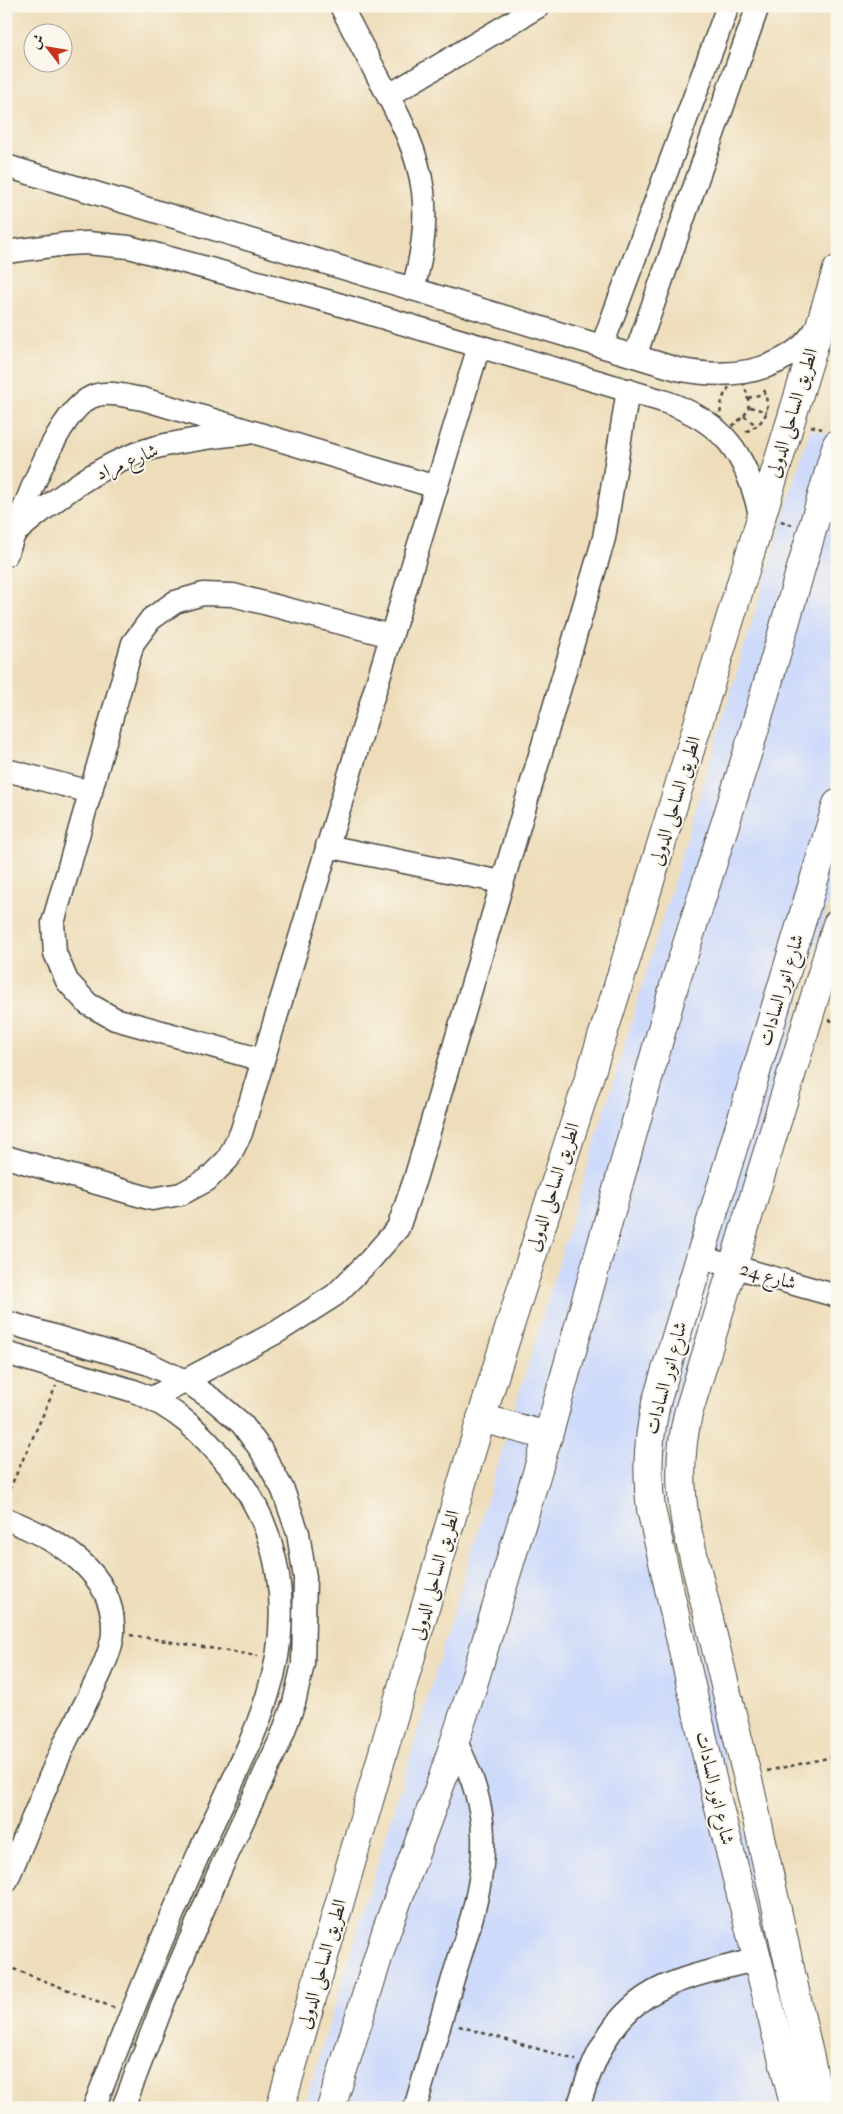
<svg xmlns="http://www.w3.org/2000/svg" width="843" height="2114" font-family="'IM FELL French Canon',Amiri,serif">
	<rect width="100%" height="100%" fill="#fbf7ec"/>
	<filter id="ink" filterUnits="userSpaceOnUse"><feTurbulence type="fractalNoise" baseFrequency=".02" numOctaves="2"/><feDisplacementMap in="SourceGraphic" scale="10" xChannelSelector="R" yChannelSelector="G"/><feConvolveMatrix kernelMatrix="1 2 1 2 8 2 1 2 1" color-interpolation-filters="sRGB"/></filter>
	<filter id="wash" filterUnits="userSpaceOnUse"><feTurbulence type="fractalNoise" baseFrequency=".0096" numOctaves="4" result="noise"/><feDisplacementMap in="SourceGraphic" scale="20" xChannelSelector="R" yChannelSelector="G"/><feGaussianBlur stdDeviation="1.12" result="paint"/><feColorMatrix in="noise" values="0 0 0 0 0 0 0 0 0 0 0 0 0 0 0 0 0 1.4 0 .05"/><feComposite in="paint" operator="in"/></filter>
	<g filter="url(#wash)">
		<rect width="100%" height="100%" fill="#edddba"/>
		<polygon fill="#cedafa" points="810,429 837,436 837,874 669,1441 665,1478 669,1523 810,2108 304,2108"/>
	</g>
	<g filter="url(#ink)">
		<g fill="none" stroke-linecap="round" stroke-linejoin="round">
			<g stroke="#484640" stroke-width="25">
				<g id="minor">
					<path d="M341 6C354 32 368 58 382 84 400 118 418 152 423 191 427 225 422 257 413 289"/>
					<polyline points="388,96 539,6"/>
					<path d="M6 166 677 369C720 378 765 376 801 347 808 341 813 333 819 326"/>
					<path d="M6 252 66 244 87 243 129 247 331 302 663 401C724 422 746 453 760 515"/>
					<polyline points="602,346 728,6"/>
					<polyline points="635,356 758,6"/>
					<path d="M17 531C57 498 102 462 153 448 183 440 216 437 247 433"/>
					<path d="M6 555C21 519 57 404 97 395 112 391 128 397 143 399L436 487"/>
					<polyline points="6,770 91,792"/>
					<polyline points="327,846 501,882"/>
					<polyline points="262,1060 115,1019 88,1004 67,981 55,953 53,923 133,643 151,619 175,602 203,594 233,595 391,636"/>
					<polyline points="6,1157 152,1199 181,1194 207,1180 228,1159 241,1133 479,346"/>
					<polyline points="700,1257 837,1296"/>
					<polyline points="6,1322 149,1364 187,1382 215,1401 242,1424 261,1450 283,1490 298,1533 305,1578 303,1664 294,1703 280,1741 220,1870 164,2001 123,2108"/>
					<path d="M6 1353 134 1391C176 1408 201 1432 229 1466 283 1531 293 1618 267 1697 248 1757 216 1812 192 1869 158 1948 125 2027 94 2108"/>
					<polyline points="152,1398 277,1332 335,1295 370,1260 398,1228 415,1179 604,538 628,390"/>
					<path d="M6 1519C54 1538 116 1571 113 1632 112 1660 78 1715 65 1743 44 1789 26 1836 6 1882"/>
					<path d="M415 2108C428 2063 442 2017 455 1972 469 1928 485 1882 483 1835 482 1801 470 1770 455 1740"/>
					<path d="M578 2108C595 2052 615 2005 673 1983 700 1972 729 1967 757 1959"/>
				</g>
			</g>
			<g stroke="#484640" stroke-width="30">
				<g id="major">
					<path d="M795 2108 716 1796 651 1509C646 1473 648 1439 656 1403L837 804"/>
					<path d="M821 2108 750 1788 686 1525C679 1487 679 1452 688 1414L837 924"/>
				</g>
			</g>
			<g stroke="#484640" stroke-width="30">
				<g id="highway">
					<polyline points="481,1418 548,1436"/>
					<path d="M280 2108C348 1876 413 1644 483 1413 525 1274 571 1137 614 999 689 756 761 513 837 270"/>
					<polyline points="331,2108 387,1929 442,1780 469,1698 548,1436 676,979 749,748 837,444"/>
				</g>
			</g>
			<g stroke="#484640" stroke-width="2.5" stroke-dasharray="4 4" stroke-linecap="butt">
				<path d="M740 374C754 413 753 409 721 435 720 403 718 398 740 374Z"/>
				<polyline points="748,398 766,393"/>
				<polyline points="750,407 767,412"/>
				<polyline points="744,416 757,426"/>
				<polyline points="811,426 822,429"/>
				<path d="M746 432C768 420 771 411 763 386"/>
				<polyline points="781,521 792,525"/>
				<polyline points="829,1020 837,1022"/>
				<polyline points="6,1497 56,1386"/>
				<polyline points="130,1635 258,1656"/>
				<polyline points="767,1771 837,1756"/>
				<polyline points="6,1966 115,2008"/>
				<polyline points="459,2026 576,2060"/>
			</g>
			<use href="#minor" stroke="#fff" stroke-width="22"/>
			<use href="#major" stroke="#fff" stroke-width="28"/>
			<use href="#highway" stroke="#fff" stroke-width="28"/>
		</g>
	</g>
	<g text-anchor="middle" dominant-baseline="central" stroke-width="4" stroke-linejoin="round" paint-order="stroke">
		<g font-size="19" fill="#2b2b2b" stroke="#fbf7ec">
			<text transform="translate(792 413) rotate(-73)">الطريق الساحلى الدولى</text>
			<text transform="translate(127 462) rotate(-23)">شارع مراد</text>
			<text transform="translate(675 801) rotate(-73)">الطريق الساحلى الدولى</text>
			<text transform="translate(781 990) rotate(-73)">شارع انور السادات</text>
			<text transform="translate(553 1187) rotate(-72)">الطريق الساحلى الدولى</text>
			<text transform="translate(768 1276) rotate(16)">شارع 24</text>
			<text transform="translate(666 1378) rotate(-75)">شارع انور السادات</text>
			<text transform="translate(435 1575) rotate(-74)">الطريق الساحلى الدولى</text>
			<text transform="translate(715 1788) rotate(77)">شارع انور السادات</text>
			<text transform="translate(322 1964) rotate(-74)">الطريق الساحلى الدولى</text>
		</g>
	</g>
	<rect width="843" height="2114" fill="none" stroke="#fbf7ec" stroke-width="25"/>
	<g transform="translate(48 48) rotate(301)"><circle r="24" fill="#fbf7ec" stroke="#a8a59f"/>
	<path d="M0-4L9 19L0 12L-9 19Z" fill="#c8321e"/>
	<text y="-8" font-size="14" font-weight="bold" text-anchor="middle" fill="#2b2b2b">ش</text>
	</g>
</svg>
